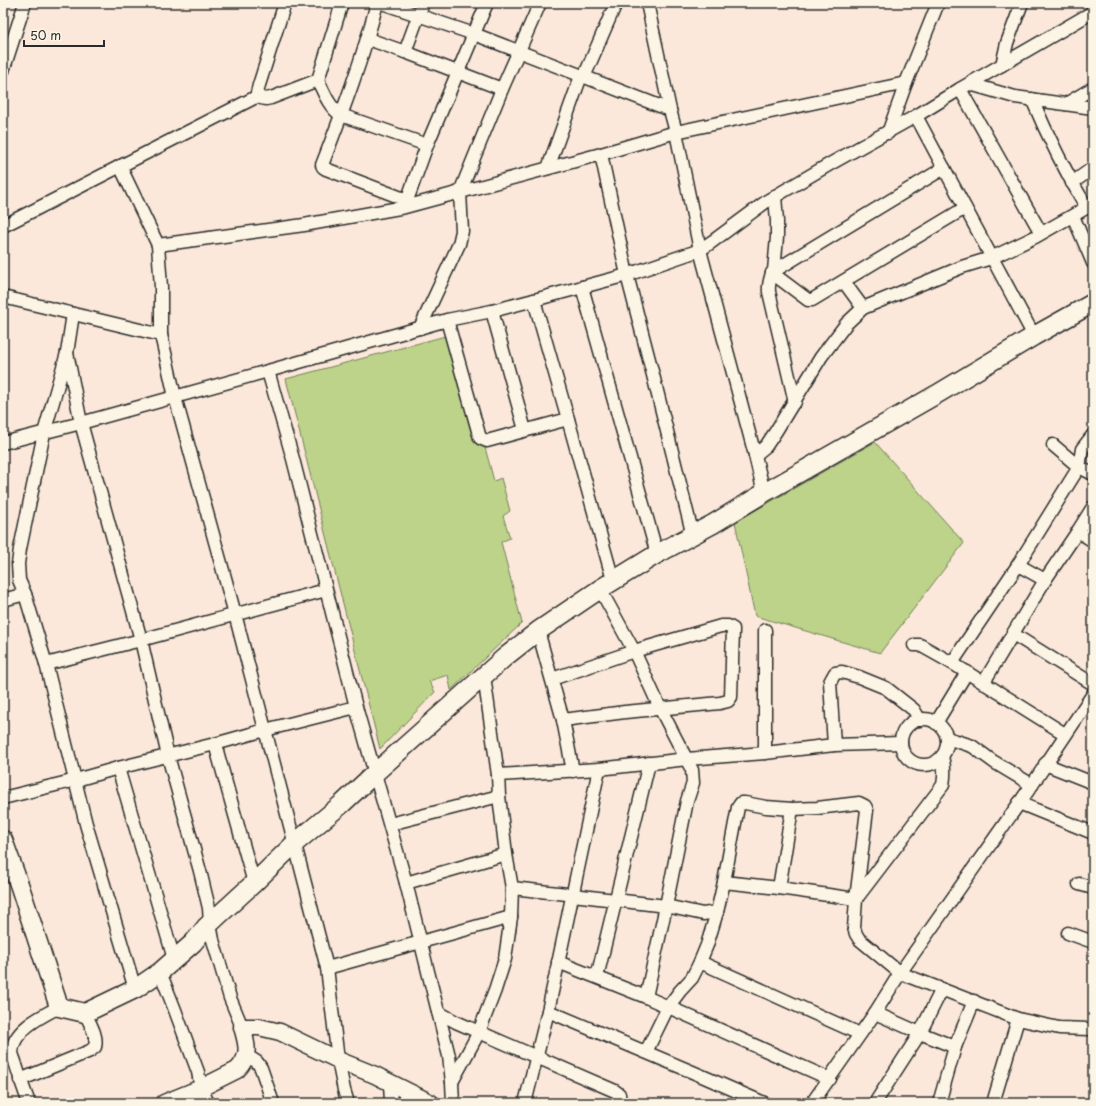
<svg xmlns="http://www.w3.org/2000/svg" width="1096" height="1106" font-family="'Playpen Sans',sans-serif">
	<rect width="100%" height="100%" fill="#fbe8da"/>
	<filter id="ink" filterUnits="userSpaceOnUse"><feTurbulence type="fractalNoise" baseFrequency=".025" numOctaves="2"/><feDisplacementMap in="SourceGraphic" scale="8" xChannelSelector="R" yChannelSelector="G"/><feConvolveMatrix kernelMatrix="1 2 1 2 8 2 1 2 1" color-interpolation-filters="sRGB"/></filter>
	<g filter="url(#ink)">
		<g fill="#bcd389" stroke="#747f5a">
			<polygon points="449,335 475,441 483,440 494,481 501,478 510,511 503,516 510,538 501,542 522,623 451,690 448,675 429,681 435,692 380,749 286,379"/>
			<polygon points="875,442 964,543 880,653 755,616 735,522"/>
		</g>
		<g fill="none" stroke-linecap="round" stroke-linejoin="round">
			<g stroke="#2b2b2b" stroke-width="15">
				<g id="minor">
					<path d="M342 3 318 80C324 93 329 107 341 115L427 145"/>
					<path d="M377 3C363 58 343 111 322 165L323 167 326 169 407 200"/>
					<polyline points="382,3 474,34 670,110"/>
					<polyline points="647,3 670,110 676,132 700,250 755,455 764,493"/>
					<polyline points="368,39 405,52 502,89"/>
					<polyline points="405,52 423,3"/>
					<polyline points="1002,65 1007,43 1022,3"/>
					<polyline points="3,71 25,3"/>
					<polyline points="584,77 616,3"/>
					<polyline points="970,84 1015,97 1093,108"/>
					<polyline points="960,89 1041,233"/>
					<polyline points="256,97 259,85 285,3"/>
					<path d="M1032 99C1048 137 1066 173 1087 208"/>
					<polyline points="1066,104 1093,88"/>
					<polyline points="916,116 1034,336"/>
					<polyline points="888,133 906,83 938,3"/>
					<polyline points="601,154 627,275 653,375 693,536"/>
					<polyline points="120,166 158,245 161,287 161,335 175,397 235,614 327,968 338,1060 344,1090 348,1103"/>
					<polyline points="548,168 581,76"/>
					<polyline points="1072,183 1093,168"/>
					<polyline points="775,196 777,221 777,237 774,271 772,273 808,300 812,300 965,208"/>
					<polyline points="405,206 427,145 487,3"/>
					<polyline points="1073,216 1093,263"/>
					<polyline points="3,226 256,97 266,99 271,98 318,80"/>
					<polyline points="158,245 304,225 405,207 601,154 676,132 906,83"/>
					<polyline points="774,271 944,168"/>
					<path d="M772 273C770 280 768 285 769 292L795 402"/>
					<polyline points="844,282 863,308"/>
					<polyline points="582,287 657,554"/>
					<polyline points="3,297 161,335"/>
					<polyline points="534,300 568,419 613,580"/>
					<polyline points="492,311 525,430"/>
					<polyline points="73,314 67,353 44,433 20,549 18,564 19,580 25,594 46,664 86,824 135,989"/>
					<polyline points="447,320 480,438 487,441 568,419"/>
					<polyline points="420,328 459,244 462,231 460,192 502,89 540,3"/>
					<polyline points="67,353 81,423 141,640 168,756 200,871 209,908 210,924 213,940 230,998 242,1027"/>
					<polyline points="268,371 293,459 356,707 406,883 449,1056 452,1082 453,1103"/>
					<polyline points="3,443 81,423 268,371 447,320 492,311 534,300 627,275 700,250 713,241 767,201 830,164 916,116 960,89 1093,12"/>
					<polyline points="1053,445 1079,467 1093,474"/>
					<polyline points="755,455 766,446 776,431 821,357 846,324 863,308 962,267 991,258 1035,237 1093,204"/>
					<polyline points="1078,531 1093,541"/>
					<polyline points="1018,565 1045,580"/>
					<polyline points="600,589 634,651 660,708 692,770 693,783 687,801 666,906 646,997"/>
					<polyline points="3,600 25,594"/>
					<polyline points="765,630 765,753"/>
					<polyline points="538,631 563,720 573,771"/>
					<polyline points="1013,634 1093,684"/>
					<polyline points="914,645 920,645 952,663 1065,734"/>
					<polyline points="952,663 1018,565 1079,467 1082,449 1093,435"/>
					<polyline points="46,664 141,640 326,590"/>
					<polyline points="552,679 634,651 721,626 728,626 733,629 731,697 728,701 720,703 625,712 563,720"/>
					<polyline points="984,682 1045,580 1078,531 1093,507"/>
					<circle cx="924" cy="742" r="23"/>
					<polyline points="936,723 967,672"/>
					<polyline points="947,738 972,746 994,762 1032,785"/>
					<polyline points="215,744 254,883"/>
					<polyline points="834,745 830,682 835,673 842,672 859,677 886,688 914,710 920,720"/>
					<polyline points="1045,764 1093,783"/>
					<polyline points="118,768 174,959"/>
					<polyline points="498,775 599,769 687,759 765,753 834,745 901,743"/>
					<polyline points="3,798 76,780 118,768 215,744 265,730 356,707"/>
					<polyline points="1019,803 1093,833"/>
					<polyline points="390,824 499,796"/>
					<path d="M724 882 779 888 856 899 943 785C945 774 945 767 942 757"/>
					<polyline points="406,883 506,854"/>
					<polyline points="1079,884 1093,888"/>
					<polyline points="512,888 567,894 573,895 666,906 703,914 717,912"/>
					<polyline points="779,888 792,809"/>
					<polyline points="1068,933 1093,942"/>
					<polyline points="558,962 646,997 830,1079"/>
					<polyline points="700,962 860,1034"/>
					<polyline points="327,968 511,917"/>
					<polyline points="160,972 175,1010 198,1072 201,1088 208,1103"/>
					<polyline points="597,977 649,763"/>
					<polyline points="548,1011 702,1076 764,1103"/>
					<polyline points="438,1012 456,1022 615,1091 619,1094 620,1103"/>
					<polyline points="875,1013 920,1033 955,1047"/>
					<polyline points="646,1052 668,1007 680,991 692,978 700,962 707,945 717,912 724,882 738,807 741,803 745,803 766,807 792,809 817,808 859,803 865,806 867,810 856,899 854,928 856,934 859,939 900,973 1018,1019 1059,1028 1089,1029 1093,1028"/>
					<polyline points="246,1055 257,1062 261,1068 273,1103"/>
					<path d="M20 1080 90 1051 95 1047C98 1036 90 1024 85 1013"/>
					<polyline points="452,1082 479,1032 495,990 505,959 511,917 512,888 506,854 499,796 498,775 484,676"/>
					<polyline points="390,1083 391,1103"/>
					<path d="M29 1103C24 1090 20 1078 16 1065 15 1061 13 1057 12 1053 12 1030 42 1016 59 1007"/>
					<polyline points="525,1103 548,1011 599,769"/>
					<polyline points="812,1103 875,1013 900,973 1032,785 1093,694"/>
					<polyline points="875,1103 920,1033 942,989"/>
					<polyline points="939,1103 955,1047 974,1001"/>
					<polyline points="993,1103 1018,1019"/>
				</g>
			</g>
			<g stroke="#2b2b2b" stroke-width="19">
				<path id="tertiary" d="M164 1103 201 1088 237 1070C251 1056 247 1044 242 1027H259L280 1032 338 1060 375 1075 431 1103"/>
			</g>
			<g stroke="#2b2b2b" stroke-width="21">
				<polyline id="secondary" points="3,840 20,887 59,1007 85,1013 135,989 160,972 193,943 206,927 254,883 294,844 343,803 375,773 505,657 538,631 600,589 657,554 713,524 764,493 939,393 1034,336 1093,303"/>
			</g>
			<use href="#minor" stroke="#fcf5e5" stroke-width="12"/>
			<use href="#tertiary" stroke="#fcf5e5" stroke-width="16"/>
			<use href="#secondary" stroke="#fcf5e5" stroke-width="18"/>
		</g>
	</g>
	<rect width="1096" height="1106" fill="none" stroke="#fcf5e5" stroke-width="16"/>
	<rect x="8" y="8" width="1080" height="1090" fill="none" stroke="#2b2b2b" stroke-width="1.5" filter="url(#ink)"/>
	<path d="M24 40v6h80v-6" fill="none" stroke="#2b2b2b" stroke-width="2"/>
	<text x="30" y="40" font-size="12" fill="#2b2b2b" stroke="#fcf5e5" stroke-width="3" paint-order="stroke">50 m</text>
</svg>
